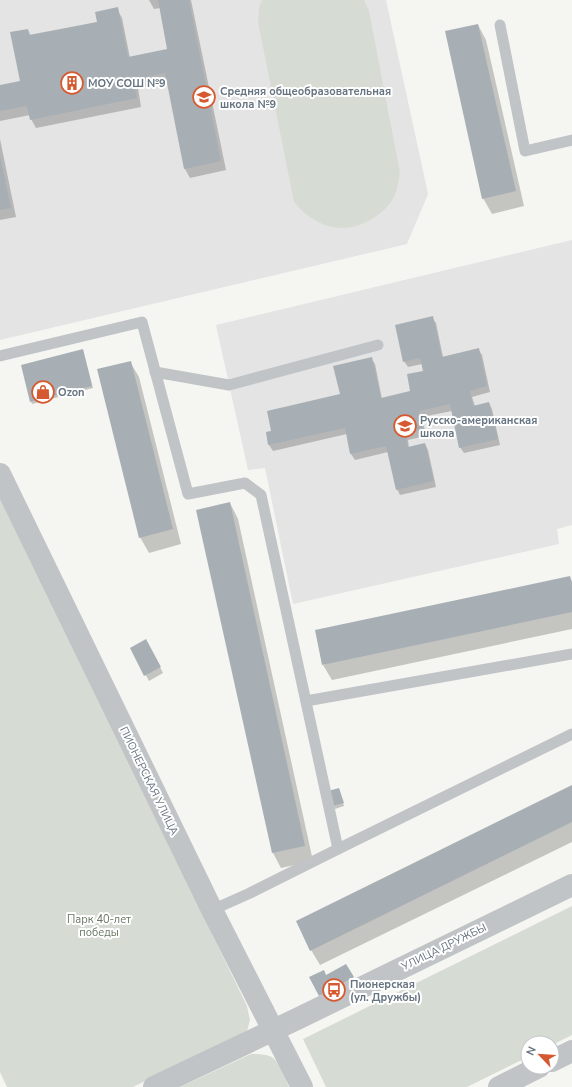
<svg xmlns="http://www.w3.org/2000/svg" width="572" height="1087" font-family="'Nunito Sans',sans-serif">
	<rect width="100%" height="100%" fill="#f5f5f2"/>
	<g fill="#e3e4e3">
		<polygon points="0,0 386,0 428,194 407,244 0,340"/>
		<polygon points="572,240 572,525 557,529 559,544 293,604 265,468 248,470 216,325"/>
	</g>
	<g fill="#d6dcd3">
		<path d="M262 0H364L369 11 400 173C398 183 397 193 391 202 387 208 381 213 375 217 346 237 315 228 294 202L258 22 259 8Z"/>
		<polygon points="0,497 247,1006 250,1020 247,1031 133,1087 7,1087 0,1072"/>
		<polygon points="572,906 572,1035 552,1045 552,1043 528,1043 528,1057 467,1087 326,1087 303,1039"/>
		<path d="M251 1054C257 1054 268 1054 273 1058 280 1063 286 1080 289 1087H180Z"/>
	</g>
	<g fill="#0003">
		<polygon points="149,0 191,0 226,170 190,178 185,169 168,82 138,88 141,107 36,128 31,119 30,115 0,121 0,86 21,82 28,30 31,36 99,22 117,9 122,18 130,58 169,50 160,8 154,9"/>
		<polygon points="478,25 486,40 524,206 492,214 483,198"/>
		<polygon points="0,139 16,217 0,220"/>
		<polygon points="432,318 436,323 443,357 478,349 482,355 490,392 472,397 475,406 489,403 492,409 500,445 464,453 460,447 452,411 422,417 426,436 408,440 409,448 425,444 428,450 436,487 400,495 397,489 388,452 355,460 351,454 347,434 273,451 269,445 267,433 272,432 341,395 371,358 375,364 382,399 411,392 424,371 422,364 408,367 404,361"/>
		<polygon points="83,350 93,388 32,404 31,401"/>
		<polygon points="130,362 139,377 181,544 149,553 140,537"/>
		<polygon points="230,503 238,519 313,861 281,868 273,853"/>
		<polygon points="570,577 572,581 572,629 332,680 323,665"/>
		<polygon points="146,640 163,673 149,681 131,648"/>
		<polygon points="572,786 572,842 320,965 311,950"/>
		<polygon points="339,789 344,806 335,809 329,791"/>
		<polygon points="346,965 356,983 324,1001 310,978 326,976"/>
	</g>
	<g fill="#a8afb4">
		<polygon points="158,0 189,0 221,161 184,169 165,73 133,80 137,98 30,120 27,106 0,111 0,85 20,81 10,32 28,29 29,35 97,22 95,12 118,7 128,57 167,49"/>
		<polygon points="478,24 516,191 482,199 445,31"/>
		<polygon points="0,156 11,208 0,210"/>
		<polygon points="433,316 442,357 479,348 487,386 470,391 473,406 489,402 498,439 459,448 450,404 419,411 423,430 405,434 408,447 425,443 434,481 396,490 386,446 350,454 345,428 268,445 266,432 271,431 267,411 340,394 333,366 372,357 381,398 410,391 407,374 423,371 420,358 403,362 395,325"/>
		<polygon points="83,349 92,386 30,402 21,365"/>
		<polygon points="131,361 173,529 139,538 97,369"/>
		<polygon points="230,502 305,846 272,853 196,510"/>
		<polygon points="570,576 572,585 572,612 322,665 315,630"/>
		<polygon points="146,639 161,667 144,676 130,648"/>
		<polygon points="572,785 572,822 310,951 296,921"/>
		<polygon points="339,788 344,803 332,806 328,791"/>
		<polygon points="346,964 354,977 319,996 309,977 324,970 326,975"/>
	</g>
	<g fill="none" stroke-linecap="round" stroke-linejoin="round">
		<g stroke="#c0c4c7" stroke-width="11">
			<polyline points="500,25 525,151 572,140"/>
			<polyline points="0,356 142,322 188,494 245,483 261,495 338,849 572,734"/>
			<polyline points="155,372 229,385 378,345"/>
			<polyline points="306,701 572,654"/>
			<polyline points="212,910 248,894 338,849"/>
		</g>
		<g stroke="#c0c4c7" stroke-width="22">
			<polyline points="0,474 212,910 302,1087"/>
			<polyline points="552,1061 572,1051"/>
			<polyline points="154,1087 299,1018 572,885"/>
			<polyline points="499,1087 539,1067"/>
		</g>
	</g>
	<defs>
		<g id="building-ring" transform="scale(1.15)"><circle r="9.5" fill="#fff" stroke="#d65a31" stroke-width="1.5"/><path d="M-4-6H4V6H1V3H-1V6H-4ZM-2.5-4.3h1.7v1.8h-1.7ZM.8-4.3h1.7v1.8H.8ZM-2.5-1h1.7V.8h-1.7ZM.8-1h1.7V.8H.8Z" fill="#d65a31"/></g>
		<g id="school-ring" transform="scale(1.15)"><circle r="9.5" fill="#fff" stroke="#d65a31" stroke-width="1.5"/><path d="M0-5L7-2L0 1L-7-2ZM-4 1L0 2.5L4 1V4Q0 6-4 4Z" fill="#d65a31"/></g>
		<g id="shop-ring" transform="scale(1.15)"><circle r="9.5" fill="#fff" stroke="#d65a31" stroke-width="1.5"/><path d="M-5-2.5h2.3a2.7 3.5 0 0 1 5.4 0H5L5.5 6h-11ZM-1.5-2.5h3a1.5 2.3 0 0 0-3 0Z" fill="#d65a31"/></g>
		<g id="bus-ring" transform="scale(1.15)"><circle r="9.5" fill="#fff" stroke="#d65a31" stroke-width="1.5"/><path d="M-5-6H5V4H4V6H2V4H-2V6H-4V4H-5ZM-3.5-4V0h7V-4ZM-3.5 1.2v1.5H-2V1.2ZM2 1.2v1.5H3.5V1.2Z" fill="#d65a31"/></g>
	</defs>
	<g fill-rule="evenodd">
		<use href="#building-ring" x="72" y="83"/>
		<use href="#school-ring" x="204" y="97"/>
		<use href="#shop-ring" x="43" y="392"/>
		<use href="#school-ring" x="405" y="426"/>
		<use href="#bus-ring" x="334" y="990"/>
	</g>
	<g text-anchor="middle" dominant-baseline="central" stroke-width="4" stroke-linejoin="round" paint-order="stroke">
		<g font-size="11" font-weight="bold" fill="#667481" stroke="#fff" text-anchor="start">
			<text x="88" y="83">МОУ СОШ №9</text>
			<text x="220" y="91">Средняя общеобразовательная<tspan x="220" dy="13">школа №9</tspan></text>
			<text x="58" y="392">Ozon</text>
			<text x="420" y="420">Русско-американская<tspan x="420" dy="13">школа</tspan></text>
			<text x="350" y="984">Пионерская<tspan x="350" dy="13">(ул. Дружбы)</tspan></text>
		</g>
		<g font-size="11" fill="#667481" stroke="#fff">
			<text transform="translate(149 781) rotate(64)">ПИОНЕРСКАЯ УЛИЦА</text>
			<text transform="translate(444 947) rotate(-26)">УЛИЦА ДРУЖБЫ</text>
		</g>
		<g font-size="11" fill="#687864" stroke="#fff">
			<text x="99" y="919">Парк 40-лет<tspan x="99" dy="13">победы</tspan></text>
		</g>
	</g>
	<g transform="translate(540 1055) rotate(295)"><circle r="19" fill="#ffffff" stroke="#c2c7cd"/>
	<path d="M0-3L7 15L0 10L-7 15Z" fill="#d65a31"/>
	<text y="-6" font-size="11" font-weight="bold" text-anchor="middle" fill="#667481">N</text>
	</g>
</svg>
